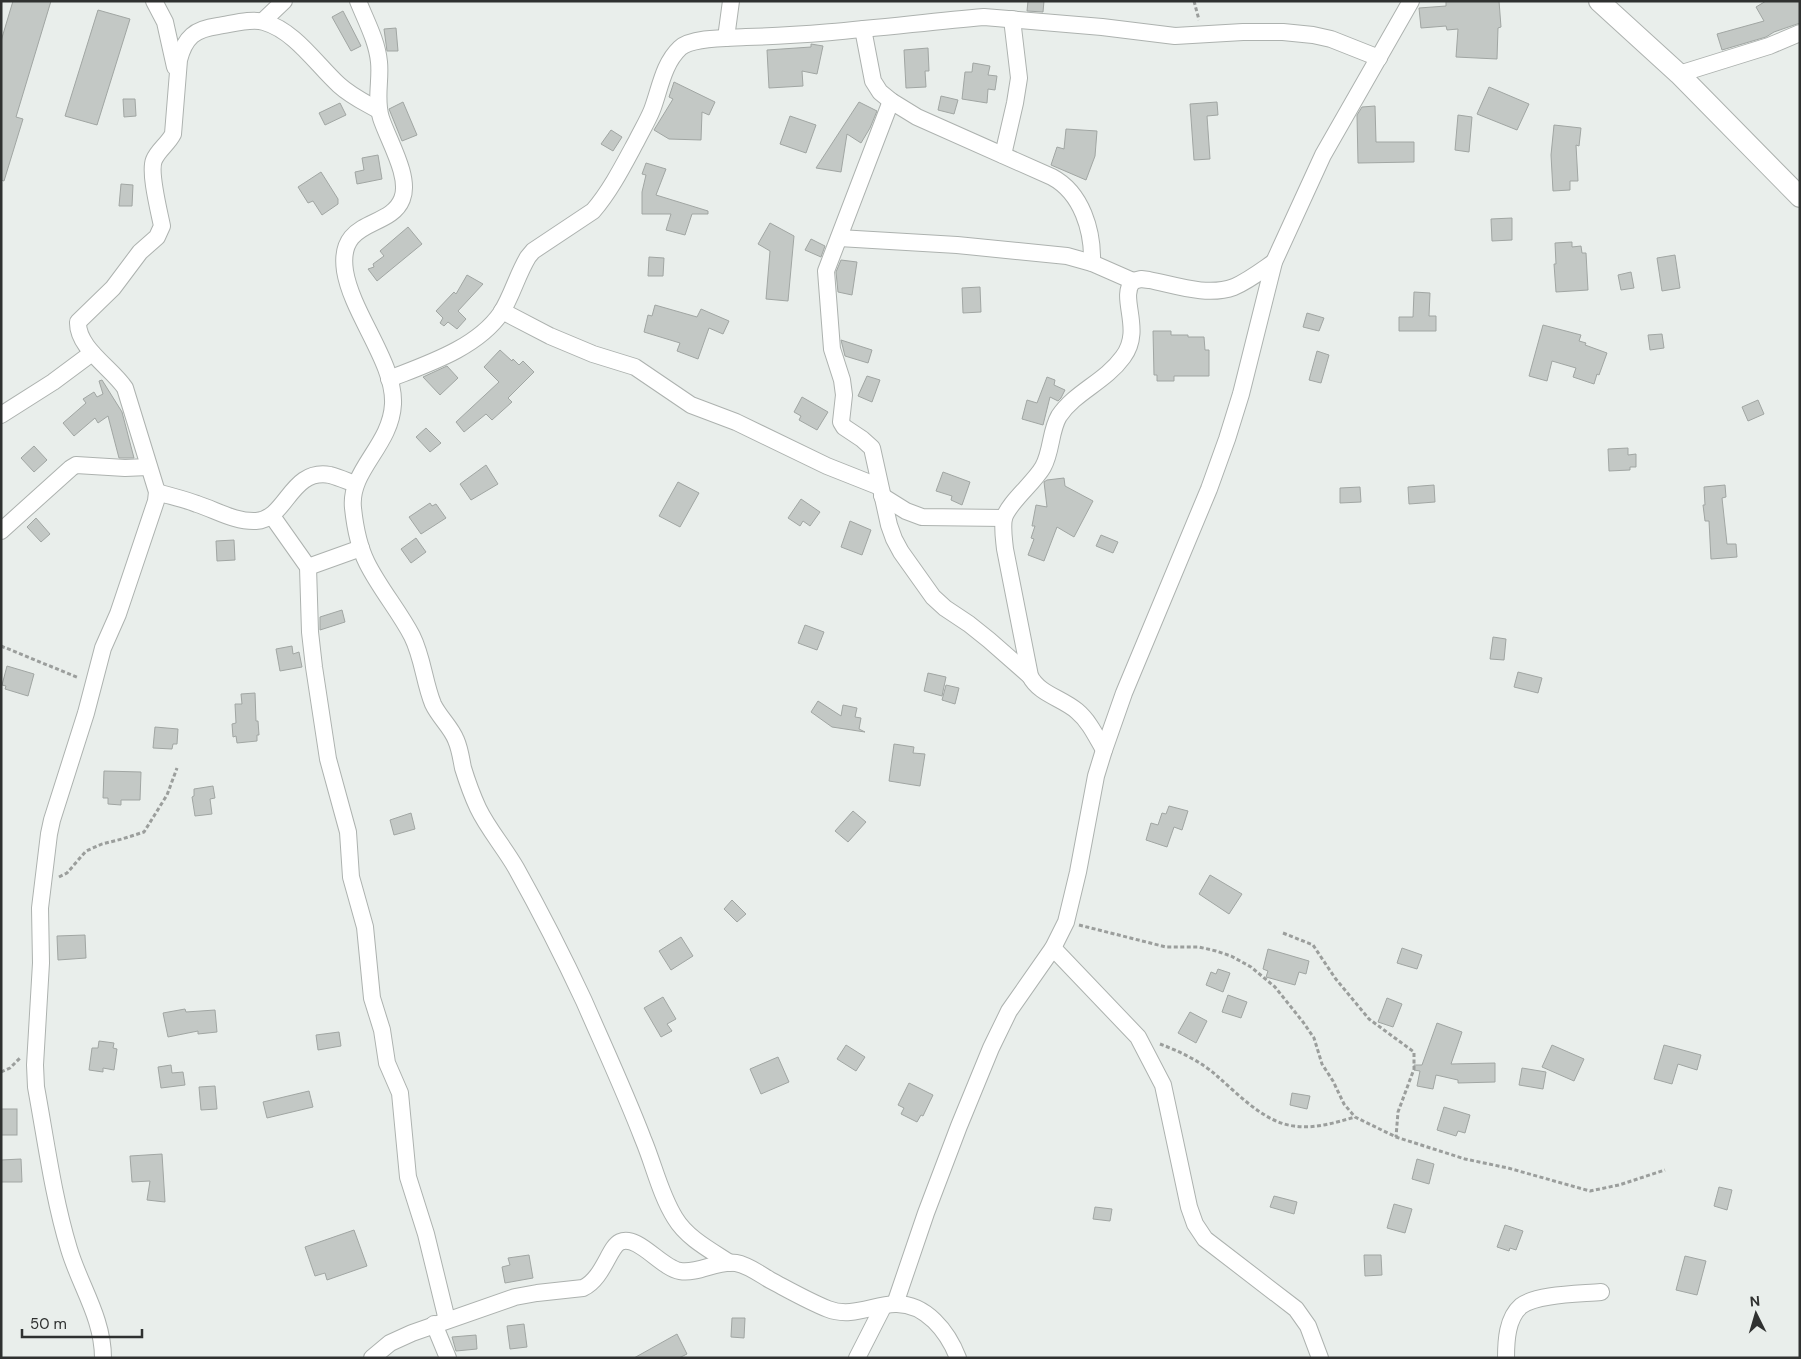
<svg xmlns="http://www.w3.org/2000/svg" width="1801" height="1359" font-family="'DM Sans',sans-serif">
	<rect width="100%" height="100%" fill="#e9eeeb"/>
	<g fill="#c3c8c5" stroke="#a1a6a3">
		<polygon points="13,1 51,1 16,117 23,119 4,181 1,180 1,41"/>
		<polygon points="1028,1 1044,1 1043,12 1027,11"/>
		<polygon points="1446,1 1499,1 1501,27 1498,28 1497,59 1456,57 1458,29 1447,30 1446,26 1421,28 1419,8 1446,6"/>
		<polygon points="1766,1 1800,1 1800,23 1774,32 1766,37 1722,50 1717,34 1764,21 1756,7"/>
		<polygon points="98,10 130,19 97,125 65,116"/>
		<polygon points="343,11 361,46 351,51 332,17"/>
		<polygon points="396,28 398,51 387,51 384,29"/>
		<polygon points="811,44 823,46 817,74 802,71 803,86 769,88 767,50 811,47"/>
		<polygon points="928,48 929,71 925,71 926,87 906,88 904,50"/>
		<polygon points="973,63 990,66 988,75 997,76 995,90 988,89 987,103 962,99 965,72 972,72"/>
		<polygon points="674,82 715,102 709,115 702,112 701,140 669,139 654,130 673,99 669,97"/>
		<polygon points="1489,87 1529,104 1517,130 1477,114"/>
		<polygon points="941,96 958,100 954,114 938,110"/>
		<polygon points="123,99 135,99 136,116 124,117"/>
		<polygon points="403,102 417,135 402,141 389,109"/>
		<polygon points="859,102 877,111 870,128 861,143 847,134 841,172 816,168"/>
		<polygon points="1217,102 1218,115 1207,116 1210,159 1194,160 1190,104"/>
		<polygon points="340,103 346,115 325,125 319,113"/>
		<polygon points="1375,106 1376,142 1414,142 1414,162 1358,163 1357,115 1362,107"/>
		<polygon points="1458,115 1472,117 1469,152 1455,150"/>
		<polygon points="790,116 816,125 806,153 780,144"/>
		<polygon points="1554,125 1581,128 1579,146 1576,145 1578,181 1570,181 1570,190 1553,191 1551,155"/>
		<polygon points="1066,129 1097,131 1095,156 1086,180 1051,165 1057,147 1064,149"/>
		<polygon points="611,130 622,137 613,151 601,144"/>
		<polygon points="378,155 382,179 357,184 355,172 364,170 362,158"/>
		<polygon points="646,163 666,169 656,195 708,211 708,214 692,214 685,235 666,230 671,214 642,214 642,192 646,175 642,174"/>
		<polygon points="321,172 338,199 338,204 322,215 313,201 308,203 298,187"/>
		<polygon points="121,184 133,185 132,206 119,206"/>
		<polygon points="1512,218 1512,240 1492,241 1491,219"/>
		<polygon points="770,223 794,236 788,301 766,299 770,251 758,244"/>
		<polygon points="408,227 422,244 377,281 368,269 374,267 373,264 384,256 380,251"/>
		<polygon points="811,239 825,246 821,257 805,250"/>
		<polygon points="1572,242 1572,247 1581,246 1582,253 1586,253 1588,290 1556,292 1554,264 1556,264 1555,243"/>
		<polygon points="1675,255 1680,288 1662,291 1657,258"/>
		<polygon points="649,257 664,258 663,276 648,276"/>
		<polygon points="841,260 857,262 852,295 838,292 836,272"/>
		<polygon points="1631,272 1634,288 1621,290 1618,275"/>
		<polygon points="467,275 483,284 458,311 466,319 457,329 448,322 444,326 440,323 443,318 436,311 454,292 456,294"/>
		<polygon points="980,287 981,312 963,313 962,288"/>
		<polygon points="1414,292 1430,293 1429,316 1436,316 1436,331 1399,331 1399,317 1413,317"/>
		<polygon points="655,305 697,317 701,309 729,321 723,334 709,328 698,359 677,351 680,343 644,332 648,315 652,316"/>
		<polygon points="1307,313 1324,318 1319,331 1303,327"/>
		<polygon points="1543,325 1581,335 1579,341 1586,343 1585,345 1607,353 1599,375 1597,374 1594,384 1573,377 1576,368 1552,361 1547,381 1529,376"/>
		<polygon points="1153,331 1171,331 1171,335 1188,335 1188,337 1204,337 1205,350 1209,350 1209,376 1174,376 1174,381 1157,381 1157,375 1154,375"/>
		<polygon points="1662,334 1664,348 1650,350 1648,335"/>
		<polygon points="841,340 872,350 868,363 845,356"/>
		<polygon points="500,350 512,361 513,359 519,365 523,361 534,372 508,398 512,402 492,420 486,414 464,432 456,422 499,382 484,367"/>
		<polygon points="1317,351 1329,355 1321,383 1309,380"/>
		<polygon points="447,366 458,378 440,395 423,377"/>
		<polygon points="867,376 880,380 872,402 858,396"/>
		<polygon points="1047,377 1055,380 1054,385 1065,390 1061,398 1058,401 1050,397 1043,425 1022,419 1027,400 1037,403"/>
		<polygon points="102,380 122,412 134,458 119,458 108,416 98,423 95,418 74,436 63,423 86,403 83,399 94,392 97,397 103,394 99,381"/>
		<polygon points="802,397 828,412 817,430 799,420 801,416 794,412"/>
		<polygon points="1758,400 1764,414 1748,421 1742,407"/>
		<polygon points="426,428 441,443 430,452 416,437"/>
		<polygon points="34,446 47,460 34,472 21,458"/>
		<polygon points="1628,448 1628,455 1636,454 1636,467 1630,467 1630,470 1609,471 1608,449"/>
		<polygon points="486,465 498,484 471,500 460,484"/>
		<polygon points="943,472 970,482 962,505 951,500 952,496 936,491"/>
		<polygon points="1064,478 1065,486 1093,501 1074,537 1057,527 1044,561 1028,555 1034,539 1031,538 1035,526 1032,526 1036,505 1047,507 1044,482 1047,480"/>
		<polygon points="678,482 699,493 680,527 659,516"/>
		<polygon points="1434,485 1435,502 1409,504 1408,487"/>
		<polygon points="1725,485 1726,497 1722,498 1727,544 1736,544 1737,557 1711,559 1709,521 1705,521 1703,505 1705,505 1704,487"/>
		<polygon points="1360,487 1361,502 1340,503 1340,488"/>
		<polygon points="801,499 820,512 810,526 803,521 800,526 788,518"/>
		<polygon points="430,503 432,506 436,504 446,518 421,534 409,517"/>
		<polygon points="36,518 50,534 41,542 27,527"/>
		<polygon points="850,521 871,530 862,555 841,547"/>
		<polygon points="1101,535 1118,542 1113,553 1096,546"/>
		<polygon points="416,538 426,552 411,563 401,549"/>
		<polygon points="234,540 235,560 217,561 216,541"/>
		<polygon points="342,610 345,622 320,630 320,617"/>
		<polygon points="805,625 824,632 817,650 798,643"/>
		<polygon points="1493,637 1506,639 1504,660 1490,659"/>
		<polygon points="292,646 293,654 299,652 302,667 280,671 276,649"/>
		<polygon points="7,666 34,674 28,696 5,689 6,686 2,685"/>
		<polygon points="1518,672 1542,678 1538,693 1514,687"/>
		<polygon points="928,673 946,677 942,696 924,691"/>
		<polygon points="946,685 959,688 955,704 942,700"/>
		<polygon points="255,693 256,721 258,721 259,735 257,735 257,741 237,743 236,736 233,737 232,724 236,723 235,704 242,704 241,694"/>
		<polygon points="818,701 841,716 843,705 857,708 855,717 861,718 859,729 865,732 832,727 811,712"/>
		<polygon points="155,727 178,729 177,744 173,744 172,749 153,748"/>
		<polygon points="894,744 914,747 913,753 925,754 920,786 889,781"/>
		<polygon points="104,771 141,772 140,800 121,800 121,805 108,804 108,798 103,798"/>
		<polygon points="213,786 215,798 210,799 212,814 195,816 192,797 194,796 194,789"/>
		<polygon points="1169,806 1188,811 1182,830 1174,827 1167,847 1146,840 1151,823 1158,825 1162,813 1166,814"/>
		<polygon points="853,811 866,822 848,842 835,831"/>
		<polygon points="411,813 415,829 394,835 390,820"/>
		<polygon points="1210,875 1242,894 1229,914 1199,894"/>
		<polygon points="732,900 746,914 737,922 724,909"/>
		<polygon points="85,935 86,958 58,960 57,936"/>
		<polygon points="681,937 693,956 671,970 659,951"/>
		<polygon points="1402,948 1422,955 1417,969 1397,963"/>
		<polygon points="1268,949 1309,961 1306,974 1299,972 1295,985 1266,977 1268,971 1263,969"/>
		<polygon points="1218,969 1230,973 1223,992 1206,985 1211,972 1216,974"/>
		<polygon points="1228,995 1247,1002 1241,1018 1222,1012"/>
		<polygon points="663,997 676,1019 667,1024 672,1031 661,1037 644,1008"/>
		<polygon points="1387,998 1402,1004 1393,1027 1378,1022"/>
		<polygon points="185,1009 186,1012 215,1010 217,1032 198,1034 198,1031 168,1037 163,1013"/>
		<polygon points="1190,1012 1207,1021 1196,1043 1178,1033"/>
		<polygon points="1437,1023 1462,1032 1451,1064 1495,1063 1495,1082 1458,1083 1458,1080 1436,1075 1433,1089 1417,1086 1420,1071 1414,1070 1414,1065 1422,1065"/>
		<polygon points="339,1032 341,1046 318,1050 316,1035"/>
		<polygon points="99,1041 114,1043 113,1048 117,1049 114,1070 103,1068 103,1072 89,1070 92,1048 98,1048"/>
		<polygon points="846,1045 865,1057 856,1071 837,1059"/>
		<polygon points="1552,1045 1584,1059 1574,1081 1542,1067"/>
		<polygon points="1664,1045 1701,1055 1697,1070 1678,1064 1672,1084 1654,1079"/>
		<polygon points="778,1057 789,1082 761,1094 750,1069"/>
		<polygon points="171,1065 172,1073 183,1072 185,1085 161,1088 158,1067"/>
		<polygon points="1522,1068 1546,1072 1543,1089 1519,1085"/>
		<polygon points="909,1083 933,1095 923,1116 921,1115 917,1122 901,1114 904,1108 898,1105"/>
		<polygon points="215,1086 217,1109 201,1110 199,1087"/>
		<polygon points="309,1091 313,1107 267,1118 263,1102"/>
		<polygon points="1292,1093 1310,1096 1307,1109 1290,1105"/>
		<polygon points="1444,1107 1470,1115 1465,1133 1458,1131 1456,1136 1437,1130"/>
		<rect x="1" y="1109" width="16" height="26"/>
		<polygon points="162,1154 165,1202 147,1200 150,1181 132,1182 130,1156"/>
		<polygon points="21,1159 22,1182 1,1182 1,1160"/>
		<polygon points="1417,1159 1434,1164 1429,1184 1412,1179"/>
		<polygon points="1719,1187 1732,1190 1727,1210 1714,1206"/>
		<polygon points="1274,1196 1297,1202 1294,1214 1270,1207"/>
		<polygon points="1394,1204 1412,1209 1405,1233 1387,1228"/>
		<polygon points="1095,1207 1112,1209 1110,1221 1093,1219"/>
		<polygon points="1505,1225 1523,1231 1516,1250 1510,1248 1509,1251 1497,1247"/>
		<polygon points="354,1230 367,1266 327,1280 325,1273 315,1276 305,1247"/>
		<polygon points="529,1255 533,1278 505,1283 502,1267 510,1265 508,1258"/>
		<polygon points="1364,1255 1381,1255 1382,1275 1365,1276"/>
		<polygon points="1685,1256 1706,1261 1697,1295 1676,1290"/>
		<polygon points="732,1318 745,1318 744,1338 731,1337"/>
		<polygon points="524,1324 527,1347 510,1349 507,1326"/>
		<polygon points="677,1334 687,1354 679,1358 634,1358"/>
		<polygon points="476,1335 477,1349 456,1351 452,1337"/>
	</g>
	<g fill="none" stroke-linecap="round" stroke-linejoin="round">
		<g stroke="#adb2af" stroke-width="18">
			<g id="minor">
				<polyline points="154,1 165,22 175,67"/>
				<path d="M358 1C366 21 377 41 379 62 381 80 375 100 381 118 388 140 411 177 402 199 390 230 337 217 345 271 352 314 395 363 393 404 391 446 349 470 353 508 355 527 359 547 367 563 380 589 399 611 412 636 423 658 424 682 433 704 439 717 451 727 456 740 460 749 461 758 463 768 467 781 472 795 478 808 488 829 504 847 516 868 540 911 563 956 584 1001 604 1047 625 1092 643 1139 654 1165 660 1194 675 1218 687 1238 710 1250 730 1263"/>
				<polyline points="263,21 284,1"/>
				<path d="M863 29 873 81 880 92 891 101 917 117 1052 177C1082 193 1093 231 1092 263"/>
				<polyline points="726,38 731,1"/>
				<polyline points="1679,74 1769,46 1800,33"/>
				<polyline points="891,101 826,271 832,349 842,380 844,395 841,422 844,427 862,439 872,448 889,525 894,539 901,552 933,597 945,608 969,624 989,640 1030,676"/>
				<polyline points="1003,155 1015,103 1019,78 1012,19"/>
				<polyline points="839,238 957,245 1067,256 1092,263 1133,281"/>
				<polyline points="502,311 550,336 593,354 635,367 691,405 736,422 827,466 880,487"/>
				<path d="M389 379C427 364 477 348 501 313 512 296 517 275 528 257L533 251 593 211C611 190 624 164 637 140 642 130 648 120 652 110 660 89 663 64 680 48 692 37 730 38 746 37 826 35 905 24 984 17L996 18 1102 27 1175 36 1243 32H1283L1313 35 1331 39 1379 58"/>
				<polyline points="1,415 53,382 92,353"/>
				<path d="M157 492C170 496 184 499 197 504 216 510 235 522 256 521 287 519 290 468 330 475 338 477 347 481 355 484"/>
				<polyline points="882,496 906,511 922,517 1004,518"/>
				<polyline points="272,516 308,567 310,632 314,667 328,759 348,832 351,877 365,927 372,998 382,1030 387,1063 400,1093 408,1177 426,1234 447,1320"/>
				<polyline points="1,531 71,468 76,465 125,468 148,467"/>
				<polyline points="308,567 361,548"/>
				<path d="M1104 750C1096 736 1089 721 1077 711 1062 698 1039 694 1030 676L1005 549C1004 539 1002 528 1004 518 1009 502 1034 483 1043 467 1052 451 1050 431 1059 416 1075 392 1105 382 1123 357 1144 329 1118 298 1133 281L1141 279 1149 280C1175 285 1207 297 1234 287 1248 281 1261 271 1274 262"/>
				<polyline points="1053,948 1138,1037 1163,1085 1189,1207 1195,1224 1205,1239 1296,1309 1308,1326 1320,1358"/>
				<polyline points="895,1304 926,1213 959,1126 991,1048 1009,1011 1053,948 1066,922 1078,872 1096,776 1104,750 1124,693 1209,489 1227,439 1241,394 1274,262 1323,155 1411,1"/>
				<polyline points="434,1324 448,1358"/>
				<path d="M103 1358C103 1318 80 1286 69 1249 53 1196 46 1141 36 1087L35 1065 41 963 40 908 49 834 52 820 86 713 103 648 118 614 156 501 157 492 125 388C112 368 77 348 78 322L113 288 140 252 157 237 162 226C159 211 149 172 154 160 158 150 168 144 173 134L179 60C185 37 195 29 218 26 232 24 251 18 264 22 295 31 316 64 339 85 351 96 364 102 378 110"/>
				<path d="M372 1358 390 1343 412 1333 515 1297 537 1293 583 1288C603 1279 609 1247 620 1242 638 1234 661 1268 680 1271 699 1274 717 1260 736 1263 748 1265 760 1274 770 1280 789 1290 808 1301 828 1309 851 1318 873 1305 895 1304 926 1303 948 1332 958 1358"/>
				<polyline points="857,1358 883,1307"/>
				<path d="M1506 1358C1506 1341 1507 1318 1521 1306 1536 1294 1581 1294 1601 1292"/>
			</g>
		</g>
		<g stroke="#adb2af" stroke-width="22">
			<polyline id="tertiary" points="1599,1 1679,74 1800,197"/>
		</g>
		<g stroke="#9b9e9c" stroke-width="3" stroke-dasharray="4 2.5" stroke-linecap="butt">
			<polyline points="1194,1 1199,20"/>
			<polyline points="1,646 79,678"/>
			<polyline points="59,877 67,873 86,851 102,844 122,839 144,832 167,795 177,768"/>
			<polyline points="1079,925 1166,947 1199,947 1216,951 1231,956 1251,967 1275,987 1303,1022 1314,1038 1322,1064 1333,1081 1344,1104 1355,1117 1396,1137 1465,1159 1508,1168 1590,1191 1619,1185 1665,1170"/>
			<polyline points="1283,933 1313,945 1335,978 1369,1019 1414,1052 1414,1069 1398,1112 1396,1137"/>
			<path d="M1160 1044C1179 1051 1202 1062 1217 1076 1238 1094 1265 1123 1294 1126 1315 1129 1334 1123 1355 1117"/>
			<polyline points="1,1072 10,1068 20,1058"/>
		</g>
		<use href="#minor" stroke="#fff" stroke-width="16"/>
		<use href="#tertiary" stroke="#fff" stroke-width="20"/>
	</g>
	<rect width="1801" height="1359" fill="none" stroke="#2f3130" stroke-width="5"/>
	<g transform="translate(1756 1314) rotate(355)" stroke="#e9eeeb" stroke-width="4" paint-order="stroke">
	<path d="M0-4L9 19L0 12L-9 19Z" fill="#2f3130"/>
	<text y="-8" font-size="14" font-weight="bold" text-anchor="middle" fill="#2f3130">N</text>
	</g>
	<path d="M22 1329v8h120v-8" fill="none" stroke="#2f3130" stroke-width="2.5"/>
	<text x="30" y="1329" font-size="15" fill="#2f3130" stroke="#e9eeeb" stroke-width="4" paint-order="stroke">50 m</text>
</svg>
